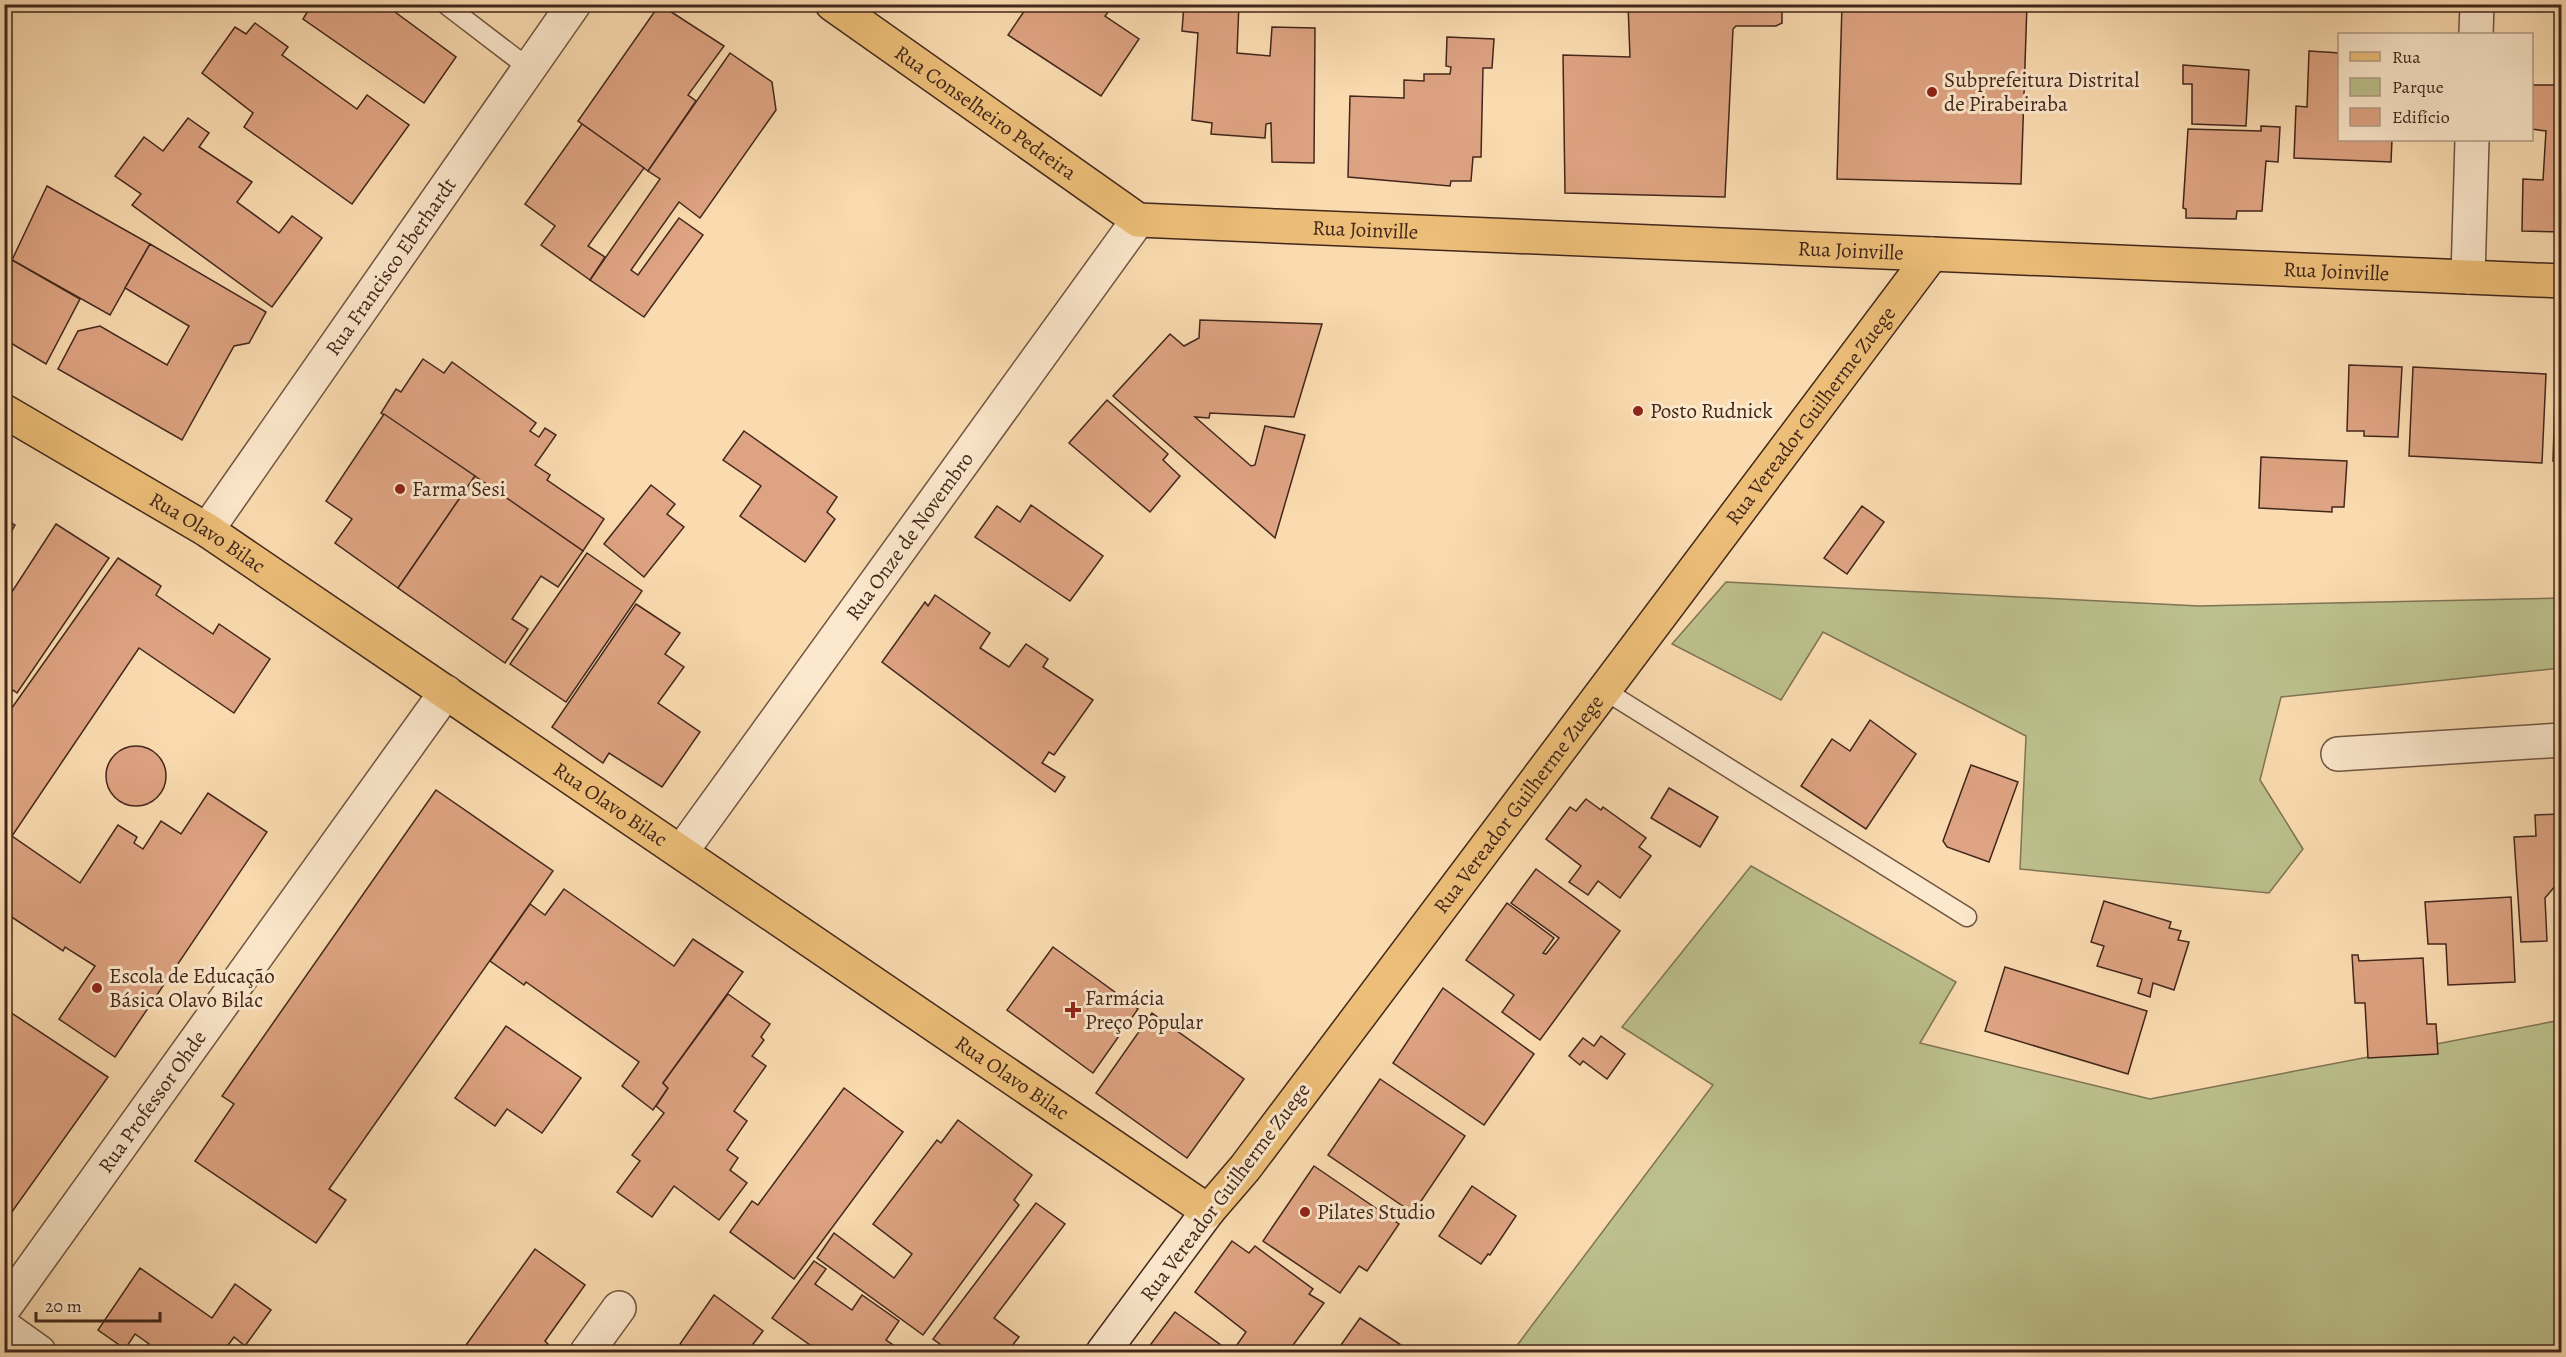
<svg xmlns="http://www.w3.org/2000/svg" width="2566" height="1357" font-family="Alegreya,serif">
	<rect width="100%" height="100%" fill="#fadbb0"/>
	<filter id="stains"><feTurbulence type="fractalNoise" baseFrequency=".00333" numOctaves="4"/><feColorMatrix values="0 0 0 0 .2 0 0 0 0 .09 0 0 0 0 .02 0 0 0 .5 -.17"/></filter>
	<radialGradient id="worn" r=".72"><stop offset=".6" stop-color="#630" stop-opacity="0"/><stop offset="1" stop-color="#630" stop-opacity=".3"/></radialGradient>
	<g fill="#bcc08c" stroke="#7f7454" stroke-width="1.5">
		<polygon points="1726,582 2199,606 2561,598 2561,668 2281,697 2260,780 2303,849 2269,893 2020,869 2026,736 1823,632 1781,700 1672,644"/>
		<polygon points="1751,866 1956,982 1920,1043 2150,1099 2561,1020 2561,1352 1512,1352 1713,1085 1622,1027"/>
	</g>
	<g fill="#dea382" stroke="#42271b" stroke-width="1.5">
		<polygon points="312,4 384,4 456,57 424,103 303,19"/>
		<polygon points="1029,4 1100,4 1109,11 1105,16 1139,39 1101,96 1008,35"/>
		<polygon points="1184,4 1239,4 1237,53 1270,56 1272,27 1315,28 1314,163 1272,162 1271,123 1266,124 1265,138 1211,134 1212,123 1192,120 1198,33 1182,31"/>
		<polygon points="1628,4 1782,4 1782,23 1776,26 1736,26 1733,29 1725,197 1565,193 1563,55 1630,57"/>
		<polygon points="1842,4 2027,4 2021,184 1837,179"/>
		<polygon points="662,6 724,46 688,95 696,101 648,171 578,121 655,11"/>
		<polygon points="255,23 288,47 282,55 357,109 367,95 409,125 352,204 244,127 253,113 202,73 235,27 246,34"/>
		<polygon points="1447,37 1494,39 1492,68 1483,68 1481,157 1473,157 1471,181 1451,181 1450,186 1348,177 1350,96 1404,98 1404,80 1424,81 1424,74 1450,74 1451,67 1446,66"/>
		<polygon points="2309,51 2340,53 2340,140 2392,140 2391,162 2294,158 2296,106 2307,107"/>
		<polygon points="730,53 772,82 776,110 700,218 679,202 631,270 638,275 679,218 703,235 644,317 590,280 660,179 648,171"/>
		<polygon points="2183,65 2249,70 2246,126 2192,124 2192,84 2183,84"/>
		<polygon points="2532,85 2562,85 2562,232 2522,231 2523,179 2543,180 2546,131 2532,129"/>
		<polygon points="188,118 209,133 199,147 252,182 237,202 279,233 292,216 322,238 272,307 132,205 141,194 115,176 144,137 163,151"/>
		<polygon points="582,124 644,168 588,246 605,257 590,280 541,245 555,226 525,204"/>
		<polygon points="2261,126 2280,127 2278,162 2266,161 2262,211 2237,211 2236,219 2186,218 2186,209 2183,208 2188,129 2261,131"/>
		<polygon points="47,186 150,244 110,315 12,260"/>
		<polygon points="150,244 266,312 249,343 234,346 182,440 58,369 78,331 100,326 167,365 189,326 125,288"/>
		<polygon points="12,260 80,299 46,364 4,339 4,275"/>
		<polygon points="1200,320 1322,324 1294,417 1210,413 1209,418 1195,417 1251,466 1255,465 1265,426 1305,435 1275,538 1113,396 1170,334 1184,346 1199,338"/>
		<polygon points="423,359 444,373 452,362 536,423 530,431 539,437 545,428 556,435 535,465 550,475 547,480 604,519 583,551 381,413 396,389 401,392"/>
		<polygon points="2349,365 2402,367 2398,437 2364,436 2364,431 2347,431"/>
		<polygon points="2413,367 2546,374 2542,463 2409,456"/>
		<polygon points="2555,399 2562,400 2562,462 2553,461"/>
		<polygon points="1107,400 1168,454 1163,460 1180,476 1150,512 1069,443"/>
		<polygon points="384,414 475,476 398,588 335,543 352,519 326,501"/>
		<polygon points="744,431 837,497 827,512 835,519 805,562 740,516 761,486 723,460"/>
		<polygon points="2261,457 2347,461 2344,507 2332,507 2332,512 2259,508"/>
		<polygon points="475,476 583,551 558,587 541,576 512,619 528,629 505,663 398,588"/>
		<polygon points="651,485 675,504 667,514 684,527 644,577 604,544"/>
		<polygon points="1031,505 1103,556 1070,601 975,537 997,506 1020,522"/>
		<polygon points="1862,506 1884,522 1847,574 1824,558"/>
		<polygon points="4,519 15,525 4,544"/>
		<polygon points="56,524 109,558 17,693 13,690 4,702 4,604"/>
		<polygon points="587,553 642,591 566,702 510,664"/>
		<polygon points="118,558 161,586 156,595 213,634 219,624 270,659 234,713 139,648 12,836 80,883 118,825 137,837 134,843 143,849 161,821 181,834 208,793 267,832 115,1057 59,1019 95,966 65,947 63,951 4,912 4,719"/>
		<polygon points="935,595 990,633 980,648 1009,667 1026,644 1048,659 1043,667 1093,700 1054,755 1049,752 1042,763 1065,777 1055,792 882,662 925,602 928,606"/>
		<polygon points="636,604 680,633 665,654 684,667 658,703 700,732 662,787 609,753 603,763 552,727"/>
		<polygon points="1870,720 1916,754 1866,829 1801,786 1832,739 1850,751"/>
		<circle cx="136" cy="776" r="30"/>
		<polygon points="1971,765 2018,782 1989,862 1947,847 1943,841"/>
		<polygon points="1669,788 1718,817 1700,847 1651,818"/>
		<polygon points="436,790 553,871 329,1189 346,1200 316,1243 195,1161 234,1104 222,1096"/>
		<polygon points="1586,799 1601,810 1603,807 1646,838 1639,847 1651,856 1620,898 1598,881 1588,895 1569,882 1581,866 1546,839 1570,807 1576,811"/>
		<polygon points="2562,814 2562,885 2556,885 2545,898 2547,941 2521,942 2514,837 2536,836 2535,815"/>
		<polygon points="1536,869 1620,931 1540,1040 1502,1012 1514,995 1466,960 1507,903 1554,938 1543,953 1546,954 1559,938 1511,903"/>
		<polygon points="564,889 674,966 693,939 743,972 663,1083 668,1088 653,1110 622,1086 639,1062 526,982 524,985 490,961 530,904 545,915"/>
		<polygon points="2511,897 2515,982 2448,985 2446,944 2428,944 2425,902"/>
		<polygon points="2104,901 2171,922 2169,928 2181,931 2178,940 2189,942 2174,990 2153,983 2150,997 2138,993 2142,979 2097,966 2104,946 2091,942"/>
		<polygon points="1053,947 1138,1009 1093,1073 1007,1010"/>
		<polygon points="2352,955 2358,955 2359,961 2423,958 2427,1024 2436,1024 2438,1054 2368,1058 2365,1003 2355,1003"/>
		<polygon points="2005,967 2147,1011 2128,1074 1985,1031"/>
		<polygon points="1443,988 1534,1054 1484,1125 1393,1063"/>
		<polygon points="728,994 770,1024 761,1037 764,1040 752,1056 766,1066 734,1111 747,1121 727,1150 738,1158 730,1170 747,1183 719,1220 674,1186 652,1217 617,1192 640,1161 632,1155 664,1113 656,1106 668,1088 663,1083"/>
		<polygon points="4,1008 108,1077 4,1223"/>
		<polygon points="1152,1013 1244,1079 1187,1158 1096,1093"/>
		<polygon points="506,1026 581,1078 542,1133 507,1109 495,1126 455,1098"/>
		<polygon points="1601,1036 1625,1054 1607,1079 1583,1061 1580,1065 1569,1056 1583,1038 1594,1046"/>
		<polygon points="1380,1079 1465,1136 1413,1213 1328,1155"/>
		<polygon points="844,1088 903,1132 794,1279 730,1232 752,1201 758,1205"/>
		<polygon points="958,1120 1032,1175 1014,1200 1019,1205 923,1335 817,1258 834,1233 894,1278 912,1254 873,1224 937,1140 941,1143"/>
		<polygon points="1314,1166 1399,1224 1367,1271 1359,1266 1340,1293 1263,1241"/>
		<polygon points="1472,1186 1516,1216 1490,1255 1488,1254 1481,1264 1439,1236"/>
		<polygon points="1036,1203 1065,1224 994,1318 1019,1337 1007,1352 951,1352 933,1339"/>
		<polygon points="1232,1241 1249,1253 1255,1246 1313,1289 1309,1294 1324,1303 1288,1352 1232,1352 1246,1332 1195,1292"/>
		<polygon points="535,1249 585,1285 545,1341 548,1344 542,1352 461,1352"/>
		<polygon points="814,1261 826,1269 815,1284 852,1310 862,1295 899,1321 886,1340 904,1352 820,1352 772,1318"/>
		<polygon points="140,1268 212,1318 235,1284 271,1310 245,1346 234,1337 223,1352 144,1352 149,1344 135,1334 125,1349 98,1330"/>
		<polygon points="714,1295 763,1331 747,1352 691,1352 680,1344"/>
		<polygon points="1175,1312 1225,1348 1222,1352 1145,1352"/>
		<polygon points="1360,1318 1401,1345 1396,1352 1336,1352"/>
	</g>
	<g fill="none" stroke-linecap="round" stroke-linejoin="round">
		<g stroke="#705440" stroke-width="21">
			<g id="lane">
				<polyline points="445,4 530,69"/>
				<polyline points="1604,690 1967,917"/>
			</g>
		</g>
		<g stroke="#705440" stroke-width="36">
			<g id="street">
				<polyline points="2476,34 2477,4"/>
				<polyline points="2468,277 2472,140"/>
				<path id="s1" d="M207 530 574 4"/>
				<polyline points="2338,754 2562,740"/>
				<path id="s2" d="M681 852 1138 220"/>
				<path id="s3" d="M4 1308 446 692"/>
				<polyline points="4,1327 39,1352"/>
				<polyline points="587,1352 619,1308"/>
			</g>
		</g>
		<g stroke="#42271b" stroke-width="36">
			<polyline id="secondary" points="1103,1352 1208,1211"/>
		</g>
		<g stroke="#42271b" stroke-width="36">
			<g id="primary">
				<path id="s4" d="M832 4 1138 220 2562 281"/>
				<path id="s5" d="M4 411 207 530 1208 1211 1245 1168 1932 254"/>
			</g>
		</g>
		<use href="#lane" stroke="#fce8cc" stroke-width="18"/>
		<use href="#street" stroke="#fce8cc" stroke-width="33"/>
		<use href="#secondary" stroke="#fce8cc" stroke-width="33"/>
		<use href="#primary" stroke="#edbe78" stroke-width="33"/>
	</g>
	<g fill="#8f2418" stroke="#fce8cc" stroke-width="2">
		<circle cx="1932" cy="92" r="6"/>
		<circle cx="1638" cy="411" r="6"/>
		<circle cx="400" cy="489" r="6"/>
		<circle cx="97" cy="988" r="6"/>
		<path d="M1070 1001h6v6h6v6h-6v6h-6v-6h-6v-6h6z"/>
		<circle cx="1305" cy="1212" r="6"/>
	</g>
	<g text-anchor="middle" dominant-baseline="central" stroke-width="6" stroke-linejoin="round" paint-order="stroke">
		<g font-size="21" fill="#42271b" stroke="#fce8cc" text-anchor="start">
			<text x="1944" y="80">Subprefeitura Distrital<tspan x="1944" dy="24">de Pirabeiraba</tspan></text>
			<text x="1650" y="411">Posto Rudnick</text>
			<text x="412" y="489">Farma Sesi</text>
			<text x="109" y="976">Escola de Educação<tspan x="109" dy="24">Básica Olavo Bilac</tspan></text>
			<text x="1085" y="998">Farmácia<tspan x="1085" dy="24">Preço Popular</tspan></text>
			<text x="1317" y="1212">Pilates Studio</text>
		</g>
		<g font-size="21" fill="#42271b" stroke="#fce8cc">
			<text stroke="none"><textPath href="#s4" startOffset="188">Rua Conselheiro Pedreira</textPath></text>
			<text stroke="none"><textPath href="#s4" startOffset="602">Rua Joinville</textPath></text>
			<text stroke="none"><textPath href="#s4" startOffset="1088">Rua Joinville</textPath></text>
			<text stroke="none"><textPath href="#s1" startOffset="321">Rua Francisco Eberhardt</textPath></text>
			<text stroke="none"><textPath href="#s4" startOffset="1574">Rua Joinville</textPath></text>
			<text stroke="none"><textPath href="#s5" startOffset="2444">Rua Vereador Guilherme Zuege</textPath></text>
			<text stroke="none"><textPath href="#s5" startOffset="237">Rua Olavo Bilac</textPath></text>
			<text stroke="none"><textPath href="#s2" startOffset="390">Rua Onze de Novembro</textPath></text>
			<text stroke="none"><textPath href="#s5" startOffset="723">Rua Olavo Bilac</textPath></text>
			<text stroke="none"><textPath href="#s5" startOffset="1958">Rua Vereador Guilherme Zuege</textPath></text>
			<text stroke="none"><textPath href="#s5" startOffset="1209">Rua Olavo Bilac</textPath></text>
			<text stroke="none"><textPath href="#s3" startOffset="254">Rua Professor Ohde</textPath></text>
			<text transform="translate(1225 1192) rotate(-53)">Rua Vereador Guilherme Zuege</text>
		</g>
	</g>
	<rect width="2566" height="1357" fill="none" stroke="#fadbb0" stroke-width="24"/>
	<rect x="6" y="6" width="2554" height="1345" fill="none" stroke="#42271b" stroke-width="3"/>
	<rect x="12" y="12" width="2542" height="1333" fill="none" stroke="#42271b" stroke-width="1.5"/>
	<rect x="2338" y="33" width="195" height="108" fill="#fce8cc" stroke="#b29b85" stroke-width="1.5"/>
	<rect x="2350" y="52" width="30" height="9" fill="#edbe78" stroke="#b29b85" stroke-width="1.5"/>
	<text x="2392" y="63" font-size="18" fill="#42271b">Rua</text>
	<rect x="2350" y="78" width="30" height="18" fill="#bcc08c" stroke="#b29b85" stroke-width="1.5"/>
	<text x="2392" y="93" font-size="18" fill="#42271b">Parque</text>
	<rect x="2350" y="108" width="30" height="18" fill="#dea382" stroke="#b29b85" stroke-width="1.5"/>
	<text x="2392" y="123" font-size="18" fill="#42271b">Edifício</text>
	<path d="M36 1312v9h124v-9" fill="none" stroke="#42271b" stroke-width="3"/>
	<text x="45" y="1312" font-size="18" fill="#42271b" stroke="#fce8cc" stroke-width="4.5" paint-order="stroke">20 m</text>
	<rect width="100%" height="100%" filter="url(#stains)"/>
	<rect width="100%" height="100%" fill="url(#worn)"/>
</svg>
